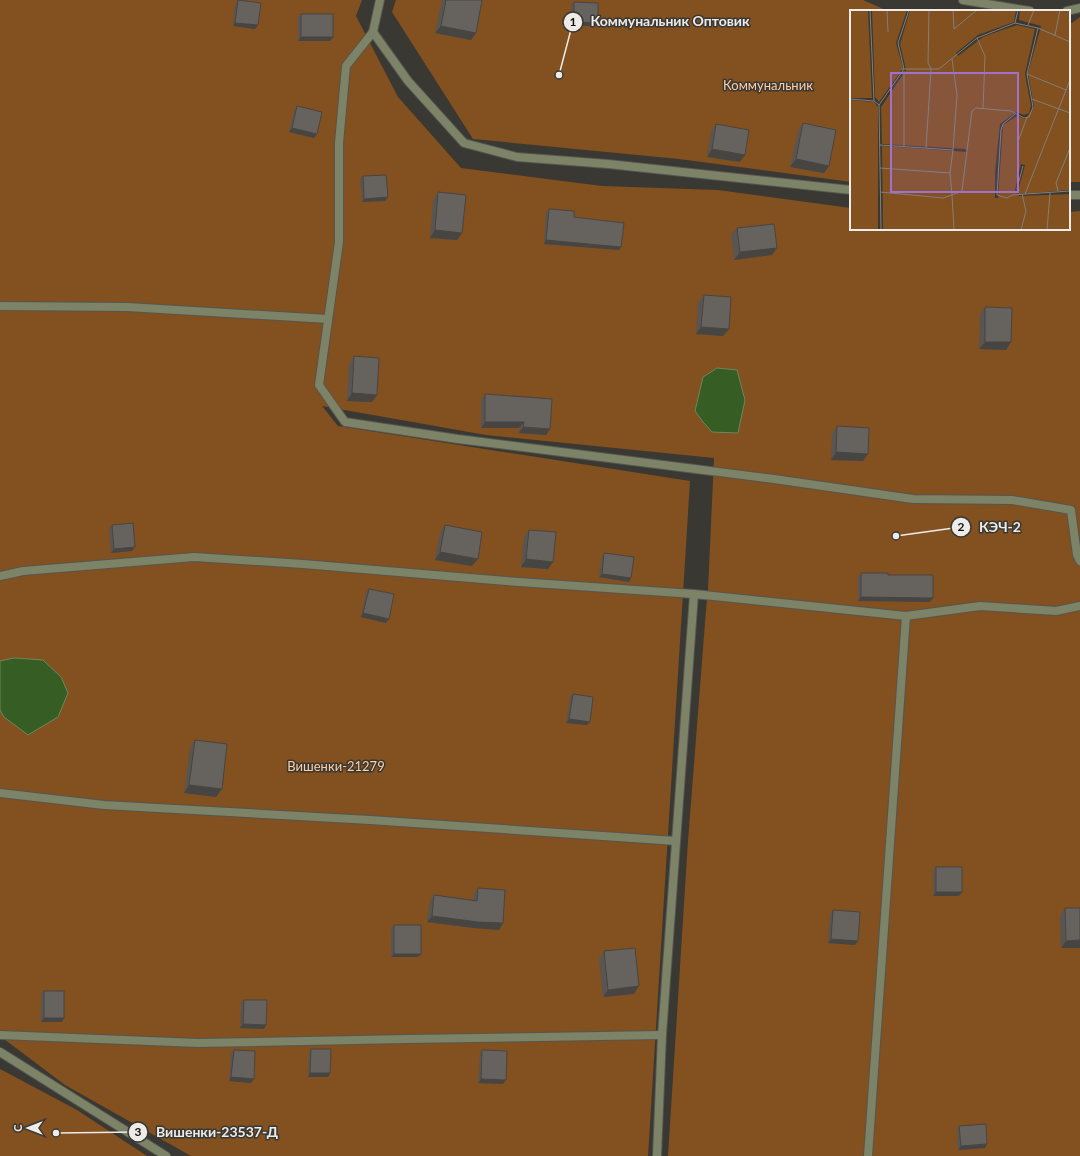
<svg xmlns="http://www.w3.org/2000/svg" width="1080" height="1156" font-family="Lato,sans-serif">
	<rect width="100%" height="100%" fill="#393833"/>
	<g fill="#83501f">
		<polygon points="0,0 362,0 356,16 398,97 461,168 602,186 718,190 851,208 851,229 1069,229 1069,212 1080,211 1080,1156 668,1156 688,841 706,610 708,590 714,458 486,435 322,406 338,426 690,481 648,1156 191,1156 65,1085 0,1036"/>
		<polygon points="396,0 863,0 888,11 851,11 851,182 679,159 473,139 392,12"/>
		<polygon points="1080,17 1080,182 1069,182 1069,25"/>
		<polygon points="0,1069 77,1110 147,1156 0,1156"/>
	</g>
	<g fill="#355d24" stroke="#6c885f">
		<polygon points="717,368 737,370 745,400 738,433 712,432 703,422 695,411 703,377"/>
		<polygon points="14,658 43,660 61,677 68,693 58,717 28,735 4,717 0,710 0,661"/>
	</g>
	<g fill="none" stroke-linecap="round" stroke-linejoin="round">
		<g stroke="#565550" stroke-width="10">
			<g id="service">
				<polyline points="963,0 1030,11"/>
				<polyline points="1067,11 1080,8"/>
				<polyline points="373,32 346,66 339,143 339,242 319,385 345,422 458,439 774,479 913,499 1012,500 1071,510 1077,555 1080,561"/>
				<polyline points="0,306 127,307 328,319"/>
				<polyline points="0,576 23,571 194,557 303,564 506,581 694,594"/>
				<polyline points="0,793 104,805 370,820 676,841"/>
				<polyline points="0,1035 198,1043 407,1039 662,1035"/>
				<polyline points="657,1156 662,1035 694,594 906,616"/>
				<polyline points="868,1156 906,616 980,606 1056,611 1080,606"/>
			</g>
		</g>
		<g stroke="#565550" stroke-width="10">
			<g id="minor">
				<polyline points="380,0 373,32 408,81 464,143 517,157 608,164 851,190"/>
				<polyline points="1069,195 1080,195"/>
				<polyline points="0,1052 166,1156"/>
			</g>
		</g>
		<use href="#service" stroke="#7c8366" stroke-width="8"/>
		<use href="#minor" stroke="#7c8366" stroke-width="8"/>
	</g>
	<g fill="#585552">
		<polygon points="238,0 255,29 233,26 235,4"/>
		<polygon points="442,0 482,0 476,33 471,40 435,33"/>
		<polygon points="574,2 598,23 595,26 571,26 571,6"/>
		<polygon points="301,14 333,37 330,41 298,41 298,18"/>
		<polygon points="297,107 317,134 314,138 289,132 294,110"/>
		<polygon points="803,123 829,166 824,173 790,167 798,131"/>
		<polygon points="716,124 740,162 707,157 711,132"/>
		<polygon points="363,176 385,201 362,202 360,180"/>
		<polygon points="438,192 457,240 430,238 433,200"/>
		<polygon points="549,209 574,217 619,250 544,244 546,213"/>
		<polygon points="737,228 772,255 734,260 731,235"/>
		<polygon points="704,295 723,336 696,334 698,303"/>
		<polygon points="985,307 1011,342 1006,350 979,349 980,315"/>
		<polygon points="354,356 377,395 372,402 347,401 349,364"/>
		<polygon points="485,394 550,429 546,435 519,433 519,428 481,428 481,400"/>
		<polygon points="837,426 868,454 863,461 831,460 832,434"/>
		<polygon points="112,525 132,551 111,553 109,529"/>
		<polygon points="445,525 472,566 435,560 440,533"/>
		<polygon points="529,530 548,569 521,567 524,537"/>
		<polygon points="604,553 631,578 629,582 599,577 602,557"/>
		<polygon points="861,573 888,575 930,602 858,601 858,577"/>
		<polygon points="369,589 386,623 361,617 366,592"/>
		<polygon points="573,694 587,725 566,723 570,698"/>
		<polygon points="195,740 222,789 216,797 184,793 190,748"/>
		<polygon points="936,867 959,896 933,896 933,871"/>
		<polygon points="478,888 503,923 499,930 474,928 427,922 430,901 434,895 473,900 473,895"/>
		<polygon points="1065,908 1080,948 1061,948 1060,916"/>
		<polygon points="833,910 855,945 828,943 830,914"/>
		<polygon points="394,925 418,957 391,957 391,929"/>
		<polygon points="604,951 634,994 603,997 599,959"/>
		<polygon points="44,991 62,1022 41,1022 41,995"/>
		<polygon points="244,1000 264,1029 240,1028 241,1003"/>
		<polygon points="311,1049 330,1073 328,1077 308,1077 309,1052"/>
		<polygon points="234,1050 251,1083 229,1081 231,1053"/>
		<polygon points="482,1050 503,1084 478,1083 480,1054"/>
		<polygon points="959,1126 985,1148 958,1150 957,1130"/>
	</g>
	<g fill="#474542">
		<polygon points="574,22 598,23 595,26 571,26"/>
		<polygon points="235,23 258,25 255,29 233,26"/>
		<polygon points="441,26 476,33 471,40 435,33"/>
		<polygon points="301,37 333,37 330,41 298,41"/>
		<polygon points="292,128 317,134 314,138 289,132"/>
		<polygon points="712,149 745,155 740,162 707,157"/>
		<polygon points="796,159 829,166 824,173 790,167"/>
		<polygon points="388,197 385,201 362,202 364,199"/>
		<polygon points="435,230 462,233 457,240 430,238"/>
		<polygon points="546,240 621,247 619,250 544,244"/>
		<polygon points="777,248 772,255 734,260 740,252"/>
		<polygon points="701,327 729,329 723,336 696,334"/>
		<polygon points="985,342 1011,342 1006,350 979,349"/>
		<polygon points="352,393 377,395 372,402 347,401"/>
		<polygon points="485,422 524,422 519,428 481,428"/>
		<polygon points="523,427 550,429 546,435 519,433"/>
		<polygon points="836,452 868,454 863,461 831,460"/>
		<polygon points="135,547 132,551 111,553 114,549"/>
		<polygon points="440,552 478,559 472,566 435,560"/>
		<polygon points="526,559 553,562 548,569 521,567"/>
		<polygon points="602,574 631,578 629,582 599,577"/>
		<polygon points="861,597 933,598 930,602 858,601"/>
		<polygon points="363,613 389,619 386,623 361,617"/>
		<polygon points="569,719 590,722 587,725 566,723"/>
		<polygon points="189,785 222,789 216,797 184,793"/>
		<polygon points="936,892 962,892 959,896 933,896"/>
		<polygon points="432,916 503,923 499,930 474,928 427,922"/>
		<polygon points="831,939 858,941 855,945 828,943"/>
		<polygon points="1080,940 1080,948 1061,948 1066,941"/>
		<polygon points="394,954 421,954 418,957 391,957"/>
		<polygon points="639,986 634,994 603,997 608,990"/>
		<polygon points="44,1018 64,1018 62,1022 41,1022"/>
		<polygon points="243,1024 266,1025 264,1029 240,1028"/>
		<polygon points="310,1073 330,1073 328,1077 308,1077"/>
		<polygon points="231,1077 254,1079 251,1083 229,1081"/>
		<polygon points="481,1079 506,1080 503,1084 478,1083"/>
		<polygon points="987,1144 985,1148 958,1150 961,1146"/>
	</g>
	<g fill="#66635f" stroke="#474542">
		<polygon points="238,0 261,3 258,25 235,23"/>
		<polygon points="446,0 482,0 476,33 441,26"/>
		<polygon points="574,2 598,3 598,23 574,22"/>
		<rect x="301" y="14" width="32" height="23"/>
		<polygon points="297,106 322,112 317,134 292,128"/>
		<polygon points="803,123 836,130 829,166 796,159"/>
		<polygon points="716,124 749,130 745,155 712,149"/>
		<polygon points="386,175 388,197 364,199 363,176"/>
		<polygon points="438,192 466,195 462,233 435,230"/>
		<polygon points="549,209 574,211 574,217 624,223 621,247 546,240"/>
		<polygon points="774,224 777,248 740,252 737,228"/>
		<polygon points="704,295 731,297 729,329 701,327"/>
		<polygon points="985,307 1012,308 1011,342 985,342"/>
		<polygon points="354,356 379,358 377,395 352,393"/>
		<polygon points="485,394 552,399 550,429 523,427 524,422 485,422"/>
		<polygon points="837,426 869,428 868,454 836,452"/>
		<polygon points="133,523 135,547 114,549 112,525"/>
		<polygon points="445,525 482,532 478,559 440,552"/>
		<polygon points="529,530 556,532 553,562 526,559"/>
		<polygon points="604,553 634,557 631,578 602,574"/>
		<polygon points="861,573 888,573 888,575 933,575 933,598 861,597"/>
		<polygon points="369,589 394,594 389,619 363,613"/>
		<polygon points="573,694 593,697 590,722 569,719"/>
		<polygon points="195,740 227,744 222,789 189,785"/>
		<rect x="936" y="867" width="26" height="25"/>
		<polygon points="478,888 505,890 503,923 478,922 432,916 434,895 477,901"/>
		<polygon points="1065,908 1080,908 1080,940 1066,941"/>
		<polygon points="833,910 860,912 858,941 831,939"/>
		<rect x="394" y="925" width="27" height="29"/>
		<polygon points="635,948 639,986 608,990 604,951"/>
		<rect x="44" y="991" width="20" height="27"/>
		<polygon points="244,1000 267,1000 266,1025 243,1024"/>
		<polygon points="311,1049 331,1049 330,1073 310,1073"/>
		<polygon points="234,1050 255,1051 254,1079 231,1077"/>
		<polygon points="482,1050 507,1051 506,1080 481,1079"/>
		<polygon points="986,1124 987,1144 961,1146 959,1126"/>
	</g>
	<g text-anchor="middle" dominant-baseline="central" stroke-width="3" stroke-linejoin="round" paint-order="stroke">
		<g font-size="13" fill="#ffcea6" stroke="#393833">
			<text x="768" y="85">Коммунальник</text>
			<text x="336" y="766">Вишенки-21279</text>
		</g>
	</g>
	<g transform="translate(850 10)">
		<rect width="220" height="220" fill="#393833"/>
		<path d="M0 0H18L22 88H0ZM22 0H57L46 33 53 58 29 92 25 87ZM60 0H166L164 12 128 25 106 43 108 46 133 27 152 20 167 15 185 19 175 64 181 96 179 103 174 105 166 102 150 114 145 162V188H148L153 115 167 106 175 109 184 97 178 63 191 16 169 10 170 0H220V180L171 184 168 181 175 155 171 154 165 180 169 186 220 184V220H33L32 136 118 142 115 139 32 134 31 97 56 60 50 34ZM0 90 24 92 28 97V220H0Z" fill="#83501f"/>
		<path fill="none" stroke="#81807c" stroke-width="1" d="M20 0 24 91M37 0 38 22M103 0 104 19 127 0M165 13 168 0M178 15 184 0M205 25 210 0M127 28 135 46 133 99M102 49 107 85 103 140M51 59H89L127 28 165 13 188 18 220 32M177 64 216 80M0 89 24 91 29 95 31 220M182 89 220 103M29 95 54 59 48 33 59 0M165 104 153 114 151 120 147 185 157 188 162 185 220 181M168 132 177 107M30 135 103 140 100 163M54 136V61M76 138 81 59 78 53 79 0M30 158 100 163 102 185 112 181 122 101 126 98 161 101 174 108 179 107 183 97 177 64 188 18M208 181 206 173 220 138M30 182 93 188 102 185 104 220M175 184 220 70M170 185 167 179 173 156M171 220 176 201 172 184M197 220 200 183"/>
		<path fill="#a36fce" fill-opacity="0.15" stroke="#a36fce" stroke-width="2" d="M41 63H168V182H41Z"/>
		<rect width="220" height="220" fill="none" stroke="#edece9" stroke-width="2"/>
	</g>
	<path fill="none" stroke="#edece9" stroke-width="1.5" d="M559 75L573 22M896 536L961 527M56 1133L138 1132"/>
	<g fill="#edece9" stroke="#393833" stroke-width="1.5">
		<circle cx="559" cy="75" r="4"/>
		<circle cx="896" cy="536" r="4"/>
		<circle cx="56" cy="1133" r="4"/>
		<circle cx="573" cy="22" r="10"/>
		<circle cx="961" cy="527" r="10"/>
		<circle cx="138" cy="1132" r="10"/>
	</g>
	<g font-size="12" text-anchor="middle" font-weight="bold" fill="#111">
		<text x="573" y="26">1</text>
		<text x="961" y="531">2</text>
		<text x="138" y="1136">3</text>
	</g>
	<g font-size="14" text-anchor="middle" font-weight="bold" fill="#edece9" stroke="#393833" stroke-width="3" stroke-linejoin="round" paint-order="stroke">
		<text x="670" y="26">Коммунальник Оптовик</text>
		<text x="1000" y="532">КЭЧ-2</text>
		<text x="217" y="1137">Вишенки-23537-Д</text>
	</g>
	<g transform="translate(28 1128) rotate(270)" stroke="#393833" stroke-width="3" paint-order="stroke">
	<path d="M0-3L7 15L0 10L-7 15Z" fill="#edece9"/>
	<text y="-6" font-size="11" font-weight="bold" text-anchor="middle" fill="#edece9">С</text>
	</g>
</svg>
